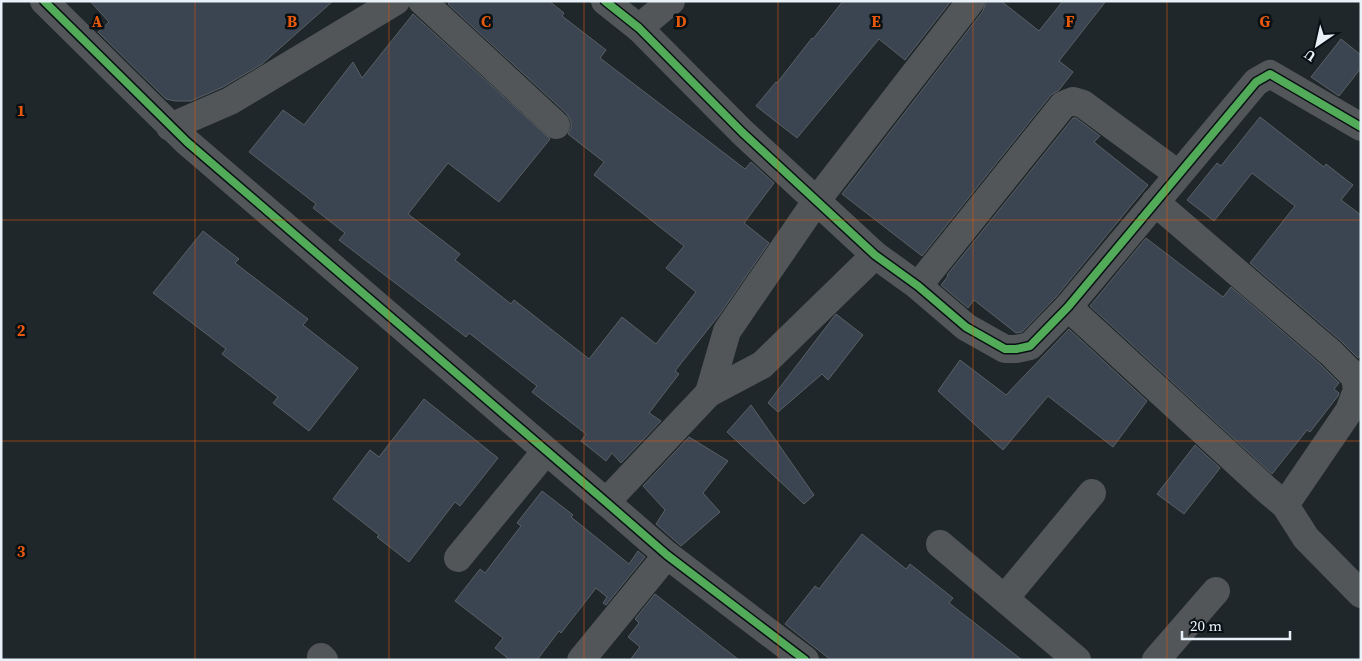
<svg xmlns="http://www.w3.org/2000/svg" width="1362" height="661" font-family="'Source Serif 4',serif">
	<rect width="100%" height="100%" fill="#1f272b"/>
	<g fill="#3b4451" stroke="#5a6064">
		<polygon points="90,1 333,1 262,64 223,87 191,101 175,101 166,99 98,32 109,22"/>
		<polygon points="450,1 549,1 564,13 562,16 606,50 600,58 745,169 751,162 774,183 744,223 769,243 720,314 675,371 679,374 649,413 661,421 621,463 612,453 606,461 581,441 586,434 532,392 537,386 469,333 466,337 339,240 345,233 313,208 316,204 249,152 283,110 304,125 353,62 362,78 413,14 550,139 499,202 448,163 408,214 460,254 455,260 511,304 514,300 589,359 622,317 656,344 696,292 666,268 684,246 594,175 604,162 568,134 571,128 571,121 567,114 448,4"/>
		<polygon points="843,1 951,1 905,60 879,39 797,138 756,106 776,82 777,83 812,38 813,39"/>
		<polygon points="986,1 1001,1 1039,31 1063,1 1106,1 1059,61 1073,72 1059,90 1051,95 922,256 842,194 983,11"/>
		<polygon points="1341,39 1361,55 1361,68 1339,96 1311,77"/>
		<polygon points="1260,117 1324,167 1326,164 1353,185 1341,200 1361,215 1361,355 1358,358 1341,341 1250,263 1295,206 1252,173 1214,221 1187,200 1217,163 1221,166"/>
		<polygon points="1073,118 1076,118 1100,136 1094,142 1148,185 1056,297 1022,332 1016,333 974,300 968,308 941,285 948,276 947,275"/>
		<polygon points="203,231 239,259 235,263 308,319 303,325 358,368 309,431 273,403 278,397 222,354 226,349 153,293"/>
		<polygon points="1146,238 1223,297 1231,287 1320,364 1339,383 1334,389 1339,393 1338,396 1310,432 1307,430 1272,474 1090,306"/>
		<polygon points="836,314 863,335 828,380 822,374 778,412 768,403"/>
		<polygon points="1069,329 1147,401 1113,447 1048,396 1003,450 938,391 960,360 1006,395"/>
		<polygon points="424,399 498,458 460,506 455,502 409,562 377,537 379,535 333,499 370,450 379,457"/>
		<polygon points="751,405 814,495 804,504 727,432"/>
		<polygon points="689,437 728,461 703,493 720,512 681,546 656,524 665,510 643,486"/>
		<polygon points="1195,445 1220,468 1184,514 1157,494"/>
		<polygon points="542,491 573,515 571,517 629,564 638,551 645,557 606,605 603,603 607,597 596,588 561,633 559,631 537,660 510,660 495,648 503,638 455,601 480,569 485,573 521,526 517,523"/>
		<polygon points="862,534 906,569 910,564 953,598 949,603 1022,660 831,660 785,624 815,586 819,589"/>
		<polygon points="655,594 739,660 630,660 640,647 628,637 639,623 635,619"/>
	</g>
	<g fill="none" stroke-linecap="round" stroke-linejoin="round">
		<g stroke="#525658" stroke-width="28">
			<polyline points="44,1 187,142 606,502 667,555 805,660"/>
			<polyline points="422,1 556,125"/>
			<polyline points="605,1 639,28 742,132 875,255 918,286 966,327 1005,349 1016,349 1030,346 1068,307 1256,82 1270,74 1361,127"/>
			<polyline points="639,28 671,1"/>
			<polyline points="170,127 230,101 396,1"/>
			<polyline points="1155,202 1331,353 1355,377 1357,390 1349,411 1285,505"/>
			<polyline points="918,286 1063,105 1073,101 1083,104 1178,174"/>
			<polyline points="1068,307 1267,490 1285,505 1306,538 1361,594"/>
			<polyline points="709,393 727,331 817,200 971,1"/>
			<polyline points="606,502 709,393 762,365 875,255"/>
			<polyline points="940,544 1077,660"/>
			<polyline points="458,558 546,451"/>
			<polyline points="1005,598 1092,493"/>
			<polyline points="321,657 324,660"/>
			<polyline points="581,660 667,555"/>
			<polyline points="1156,660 1216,591"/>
		</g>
		<g stroke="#091014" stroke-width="11">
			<g id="cycleway">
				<polyline points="44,1 187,142 606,502 667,555 805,660"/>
				<polyline points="605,1 639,28 742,132 875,255 918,286 966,327 1005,349 1016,349 1030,346 1068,307 1256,82 1270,74 1361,127"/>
			</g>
		</g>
		<use href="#cycleway" stroke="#51ab58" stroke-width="8"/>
	</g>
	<path fill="none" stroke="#e8590c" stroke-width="1" stroke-opacity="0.55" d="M195 1V660M389 1V660M584 1V660M778 1V660M973 1V660M1167 1V660M1 220H1361M1 441H1361"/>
	<g font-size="16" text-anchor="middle" font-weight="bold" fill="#e8590c" stroke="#091014" stroke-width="5" stroke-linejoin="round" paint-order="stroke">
		<text x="97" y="27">A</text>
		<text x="292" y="27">B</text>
		<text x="486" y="27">C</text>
		<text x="681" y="27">D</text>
		<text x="876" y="27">E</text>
		<text x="1070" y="27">F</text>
		<text x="1265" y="27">G</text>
		<text x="21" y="116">1</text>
		<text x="21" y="336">2</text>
		<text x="21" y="557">3</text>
	</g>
	<rect width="1362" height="661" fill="none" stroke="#e7f1f7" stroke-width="5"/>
	<g transform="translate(1317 45) rotate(214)" stroke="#091014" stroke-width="4" paint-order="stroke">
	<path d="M0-4L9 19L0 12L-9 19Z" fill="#e7f1f7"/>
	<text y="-8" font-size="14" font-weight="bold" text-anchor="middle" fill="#e7f1f7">U</text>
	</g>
	<path d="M1182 631v8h108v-8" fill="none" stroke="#e7f1f7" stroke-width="2.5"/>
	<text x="1190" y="631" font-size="15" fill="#e7f1f7" stroke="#091014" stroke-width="4" paint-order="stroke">20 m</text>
</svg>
